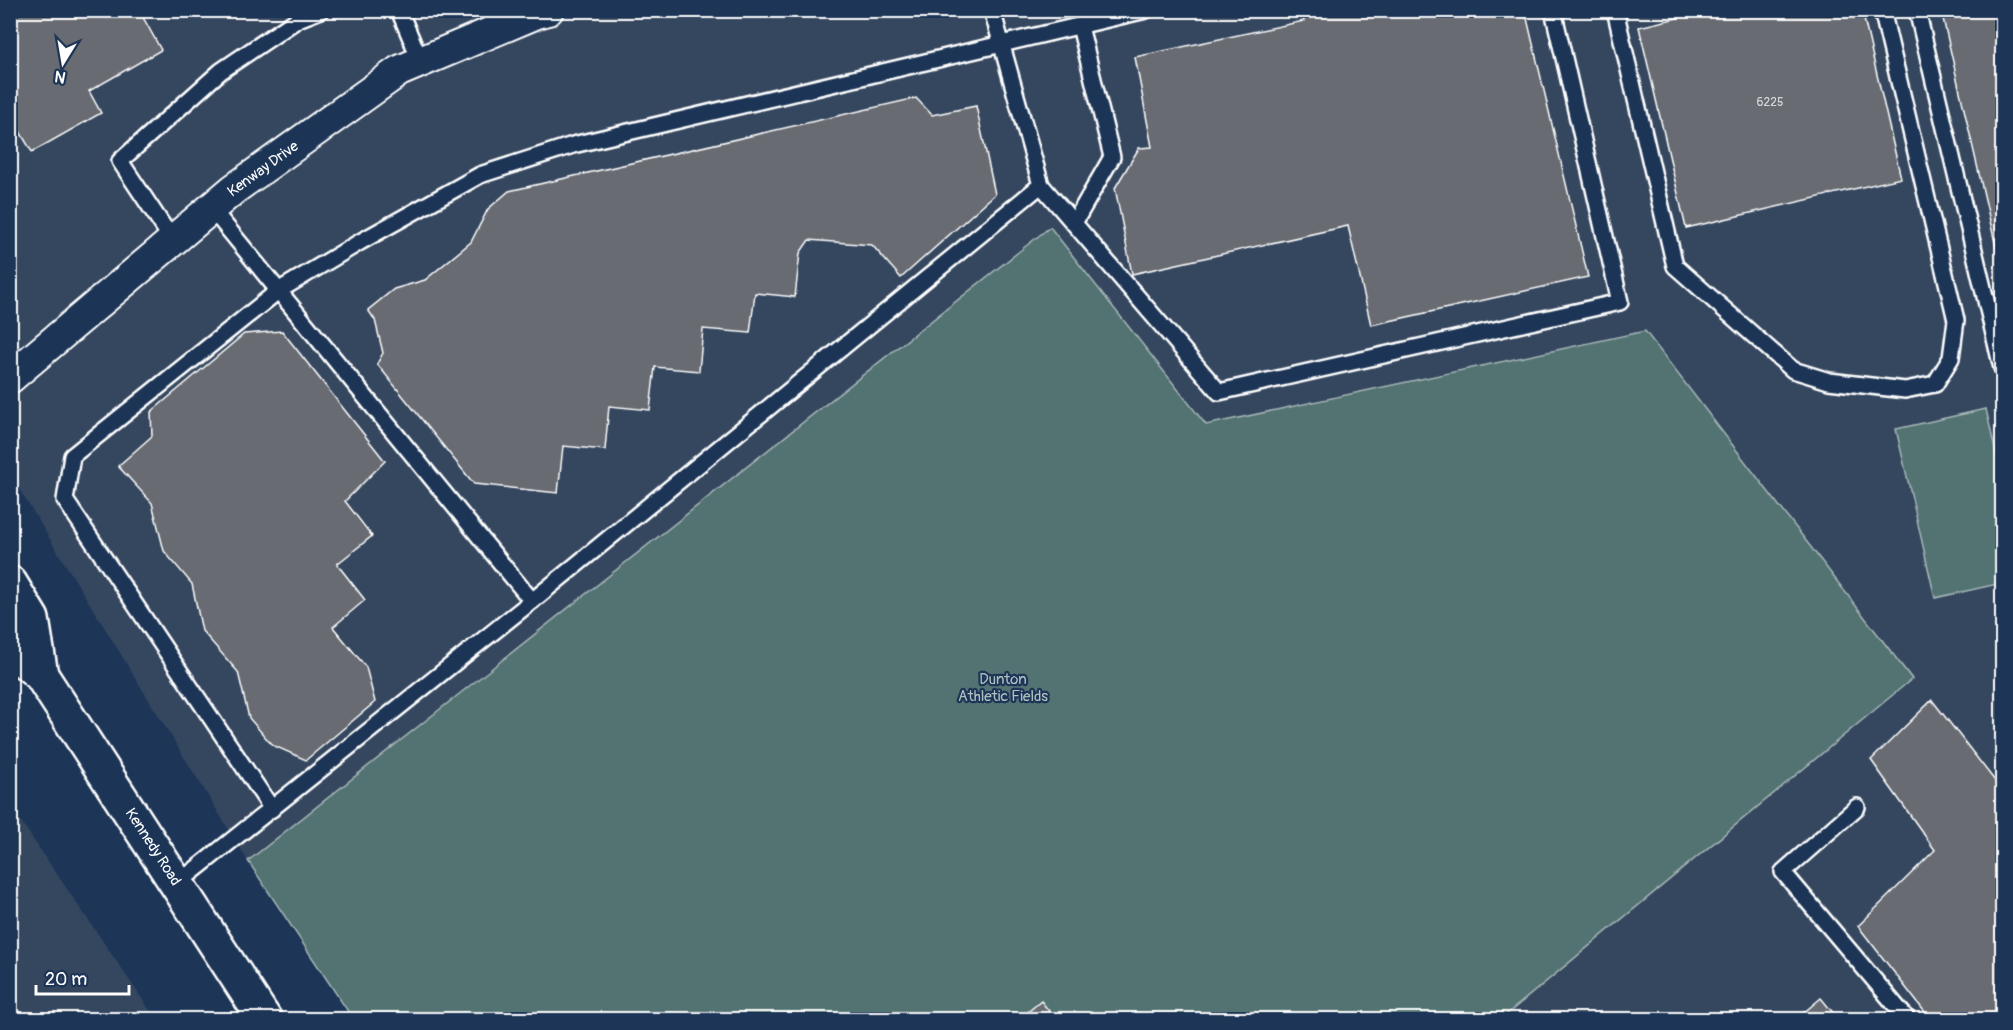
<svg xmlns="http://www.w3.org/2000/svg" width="2013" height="1030" font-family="Pangolin,sans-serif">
	<rect width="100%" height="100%" fill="#1d3557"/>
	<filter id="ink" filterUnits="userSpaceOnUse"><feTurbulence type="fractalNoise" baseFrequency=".0167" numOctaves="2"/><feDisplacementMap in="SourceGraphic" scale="12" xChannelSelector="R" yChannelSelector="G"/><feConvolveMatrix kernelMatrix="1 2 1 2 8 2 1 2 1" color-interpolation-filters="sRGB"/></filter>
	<g filter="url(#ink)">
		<g fill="#34465f">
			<polygon points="11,11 2002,11 2002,1019 1501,1019 1912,679 1645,331 1206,425 1049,227 248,861 11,476"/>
			<polygon points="11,807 156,1019 11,1019"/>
		</g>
		<g fill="#527272" stroke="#a8b8b8" stroke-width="1.5">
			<polygon points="1050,227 1206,425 1645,331 1912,679 1501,1019 353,1019 248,861"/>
			<polygon points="1986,409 2002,481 2002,583 1935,598 1896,429"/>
		</g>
		<g fill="#686c72" stroke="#fff" stroke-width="1.5">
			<polygon points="10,10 139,10 161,50 89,91 101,113 32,152 19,130 10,135"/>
			<polygon points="1301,10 1525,10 1588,277 1371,325 1348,226 1132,274 1115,188 1139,148 1152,147 1135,57 1304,21"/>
			<polygon points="1689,10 1862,10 1901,178 1686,228 1639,27 1690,15"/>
			<polygon points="1941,10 2002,10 2002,263 2000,264"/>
			<polygon points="916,98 932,115 976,106 995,194 901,278 872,245 809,240 800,253 795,297 755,293 750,333 703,329 699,371 655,367 650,410 609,406 605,450 563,446 558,493 474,484 377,364 383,353 375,320 368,310 394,289 425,280 471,242 488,209 509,191"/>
			<polygon points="282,331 385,461 345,501 372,536 337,564 365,600 333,627 366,667 375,702 306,760 272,745 249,718 238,672 202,631 192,584 164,551 152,503 118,466 152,436 151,412 244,334"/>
			<polygon points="1932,700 2002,790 2002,1020 1931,1020 1858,926 1935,850 1871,760"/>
			<polygon points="1821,998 1839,1020 1795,1020"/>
			<polygon points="1041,1001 1056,1020 1018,1020"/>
			<polygon points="10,1003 20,1020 10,1020"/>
		</g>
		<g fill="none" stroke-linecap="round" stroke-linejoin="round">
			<g stroke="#fff" stroke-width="20">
				<g id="service">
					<polyline points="399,10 421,62"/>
					<polyline points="1615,10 1675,266 1793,370 1829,381 1905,390 1935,384 1951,358 1956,320 1882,10"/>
					<polyline points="1917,10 2002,368"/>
					<polyline points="1041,185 1219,392 1620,302 1553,10"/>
					<polyline points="211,208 532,601"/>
					<polyline points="1074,223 1112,157 1080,26"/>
					<polyline points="173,241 120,161 221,71 298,19 321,10"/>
					<polyline points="1857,807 1783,872 1908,1020"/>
					<polyline points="272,809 65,500 72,456 278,291 360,242 480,175 573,145 1146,10"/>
					<polyline points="177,884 532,601 1041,185 992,10"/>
				</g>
			</g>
			<g stroke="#fff" stroke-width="34">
				<polyline id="minor" points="10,378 234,189 399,71 537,13 548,10"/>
			</g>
			<g stroke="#fff" stroke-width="38">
				<g id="secondary">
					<polyline points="10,583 32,619 41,675"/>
					<polyline points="10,649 41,675 265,1020"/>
				</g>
			</g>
			<use href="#service" stroke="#1d3557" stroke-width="15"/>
			<use href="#minor" stroke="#1d3557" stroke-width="30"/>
			<use href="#secondary" stroke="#1d3557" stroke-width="33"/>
		</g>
	</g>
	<g text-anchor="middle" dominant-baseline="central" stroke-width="4.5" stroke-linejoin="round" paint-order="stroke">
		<g font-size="12" fill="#d9dadc">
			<text x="1770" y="102">6225</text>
		</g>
		<g font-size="15" fill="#fff" stroke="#1d3557">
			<text transform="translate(263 169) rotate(-36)">Kenway Drive</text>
			<text transform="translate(153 847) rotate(57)">Kennedy Road</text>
		</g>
		<g font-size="15" fill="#b1c0c0" stroke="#1d3557">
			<text x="1003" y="679">Dunton<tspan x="1003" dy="17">Athletic Fields</tspan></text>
		</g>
	</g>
	<rect width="2013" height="1030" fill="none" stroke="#1d3557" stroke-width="36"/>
	<rect x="18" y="18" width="1977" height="994" fill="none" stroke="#fff" stroke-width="2" filter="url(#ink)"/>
	<g transform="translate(63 63) rotate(191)" stroke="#1d3557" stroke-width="4.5" paint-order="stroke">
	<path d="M0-4.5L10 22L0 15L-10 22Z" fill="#ffffff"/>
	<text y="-9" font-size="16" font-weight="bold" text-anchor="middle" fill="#ffffff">N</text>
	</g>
	<path d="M36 985v9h93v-9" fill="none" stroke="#ffffff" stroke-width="3"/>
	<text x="45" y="985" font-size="18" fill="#ffffff" stroke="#1d3557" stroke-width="4.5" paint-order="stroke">20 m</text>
</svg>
